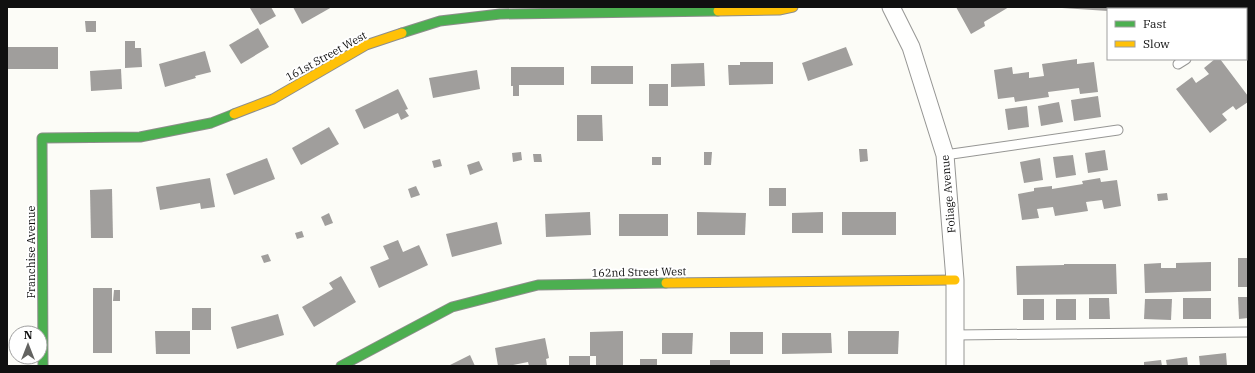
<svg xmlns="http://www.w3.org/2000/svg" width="1255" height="373" font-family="'IBM Plex Serif',serif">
	<rect width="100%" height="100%" fill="#fcfcf7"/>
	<g fill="#a09e9c">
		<polygon points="253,7 271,7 276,16 260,25 250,8"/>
		<polygon points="293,7 332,7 302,24"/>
		<polygon points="956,7 1009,7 984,22 985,26 971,34"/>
		<polygon points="1062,7 1109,7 1108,11 1062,8"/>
		<polygon points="1156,7 1200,7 1200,9 1157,9"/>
		<polygon points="85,21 96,21 96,32 86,32"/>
		<polygon points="258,28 269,47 241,64 229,45"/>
		<polygon points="125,41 135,41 135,48 141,48 142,67 125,68"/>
		<rect x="8" y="47" width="50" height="22"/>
		<polygon points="846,47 853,65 808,81 802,63"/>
		<polygon points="205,51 211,72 195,76 196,78 165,87 159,64"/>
		<polygon points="1077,59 1077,64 1094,62 1098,92 1080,94 1079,88 1048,92 1049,97 1015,102 1014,97 998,99 994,70 1012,67 1013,74 1029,72 1029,78 1044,76 1042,64"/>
		<polygon points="1215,59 1220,59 1248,96 1248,102 1236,110 1233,106 1222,114 1227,120 1210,133 1176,89 1192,77 1196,83 1209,74 1204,68"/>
		<polygon points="740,62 773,62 773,84 729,85 728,65 740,65"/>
		<polygon points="704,63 705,86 671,87 671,64"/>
		<rect x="591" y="66" width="42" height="18"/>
		<polygon points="511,67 564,67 564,85 519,85 519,96 513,96 513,86 511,86"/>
		<polygon points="121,69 122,89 91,91 90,71"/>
		<polygon points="477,70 480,89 433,98 429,78"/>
		<rect x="649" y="84" width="19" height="22"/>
		<polygon points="398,89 408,109 405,110 409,116 401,120 398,113 364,129 355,110"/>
		<polygon points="1098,96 1101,117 1074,121 1071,100"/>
		<polygon points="1059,102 1063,122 1041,126 1038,106"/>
		<polygon points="1027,106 1029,127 1008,130 1005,109"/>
		<polygon points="577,115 602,115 603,141 577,141"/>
		<polygon points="329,127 339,144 301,165 292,148"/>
		<polygon points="859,149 867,149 868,161 860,162"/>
		<polygon points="1105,150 1108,170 1088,173 1085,153"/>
		<polygon points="521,152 522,160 513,162 512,153"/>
		<polygon points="704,152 712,152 711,165 704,165"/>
		<polygon points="533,154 541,154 542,162 534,162"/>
		<polygon points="1073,155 1076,175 1056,178 1053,157"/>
		<rect x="652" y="157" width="9" height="8"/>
		<polygon points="267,158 275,179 234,195 226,174"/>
		<polygon points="1040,158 1043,180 1024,183 1020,162"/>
		<polygon points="440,159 442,166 434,168 432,161"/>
		<polygon points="479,161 483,170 470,175 467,165"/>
		<polygon points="210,178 215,207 201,209 200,203 160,210 156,187"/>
		<polygon points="1100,178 1101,182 1117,180 1121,206 1104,209 1102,200 1086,202 1088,211 1055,216 1053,207 1037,209 1039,218 1022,220 1018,194 1034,191 1034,188 1052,186 1052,189 1083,184 1082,181"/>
		<polygon points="416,186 420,195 411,198 408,189"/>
		<rect x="769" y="188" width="17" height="18"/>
		<polygon points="112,189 113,238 91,238 90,190"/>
		<polygon points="1167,193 1168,200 1158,201 1157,194"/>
		<polygon points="590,212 591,235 546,237 545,214"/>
		<polygon points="697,212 746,213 745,235 697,235"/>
		<polygon points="823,212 823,233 792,233 792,213"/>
		<rect x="842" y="212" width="54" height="23"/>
		<polygon points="329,213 333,223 325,226 321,217"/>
		<rect x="619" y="214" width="49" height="22"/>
		<polygon points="497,222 502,244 452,257 446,234"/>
		<polygon points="302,231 304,237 297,239 295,233"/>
		<polygon points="398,240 403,252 419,245 428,265 379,288 370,267 389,259 383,246"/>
		<polygon points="268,254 271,261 264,263 261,256"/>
		<rect x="1238" y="258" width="10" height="29"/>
		<polygon points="1211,262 1211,291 1145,293 1144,264 1161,263 1161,268 1176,268 1176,263"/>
		<polygon points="1064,264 1116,264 1117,294 1017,295 1016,266 1064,265"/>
		<polygon points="341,276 356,302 314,327 302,307 333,289 329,283"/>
		<rect x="93" y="288" width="19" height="65"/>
		<polygon points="114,290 120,290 120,301 113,301"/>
		<polygon points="1238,297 1248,297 1248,318 1239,319"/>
		<polygon points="1089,298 1109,298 1110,319 1089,319"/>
		<rect x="1183" y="298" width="28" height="21"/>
		<rect x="1023" y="299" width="21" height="21"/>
		<rect x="1056" y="299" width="20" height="21"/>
		<polygon points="1145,299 1172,299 1171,320 1144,319"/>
		<rect x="192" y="308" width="19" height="22"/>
		<polygon points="278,314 284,335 237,349 231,327"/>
		<polygon points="155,331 190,331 190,354 156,354"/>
		<polygon points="623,331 623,366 596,366 596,356 590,356 590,332"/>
		<polygon points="848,331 899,331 898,354 848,354"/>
		<rect x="730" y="332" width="33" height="22"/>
		<polygon points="662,333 693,333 692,354 662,354"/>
		<polygon points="782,333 831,333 832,353 782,354"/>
		<polygon points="545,338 549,358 546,359 547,366 529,366 528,362 508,366 498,366 495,348"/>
		<polygon points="1226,353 1227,366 1200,366 1199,356"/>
		<polygon points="470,355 475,366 448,366"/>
		<rect x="569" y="356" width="21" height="10"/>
		<polygon points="1187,357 1188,366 1167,366 1166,360"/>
		<rect x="640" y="359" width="17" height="7"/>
		<rect x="710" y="360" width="20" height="6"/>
		<polygon points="1161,360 1162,366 1144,366 1144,362"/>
	</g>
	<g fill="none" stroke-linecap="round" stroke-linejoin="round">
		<g stroke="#969694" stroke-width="11">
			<g id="lane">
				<polyline points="1126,9 1126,7"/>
				<polyline points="1246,16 1248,15"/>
				<polyline points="1178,64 1186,59"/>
				<polyline points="945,155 1118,130"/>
				<polyline points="955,335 1248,332"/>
			</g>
		</g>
		<g stroke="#969694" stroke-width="19">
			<polyline id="street" points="891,7 911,47 945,155 955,280 955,366"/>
		</g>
		<g stroke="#8d8d8b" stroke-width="11">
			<g id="fast">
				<polyline points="402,33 440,21 500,14 718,11"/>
				<polyline points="43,366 42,138 140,137 211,123 234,114"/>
				<polyline points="341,366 452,307 538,285 666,283"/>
			</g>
		</g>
		<g stroke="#8d8d8b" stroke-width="11">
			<g id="slow">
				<polyline points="718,11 779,10 793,7"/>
				<polyline points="234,114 273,99 366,45 402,33"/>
				<polyline points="666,283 955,280"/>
			</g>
		</g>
		<use href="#lane" stroke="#fffffe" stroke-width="9"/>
		<use href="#street" stroke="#fffffe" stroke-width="17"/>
		<use href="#fast" stroke="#4caf50" stroke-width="9"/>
		<use href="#slow" stroke="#ffc107" stroke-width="9"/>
	</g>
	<g text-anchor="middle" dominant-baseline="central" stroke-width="4" stroke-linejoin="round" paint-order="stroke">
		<g font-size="11" fill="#101010" stroke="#fff">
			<text transform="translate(326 56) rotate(-29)">161st Street West</text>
			<text transform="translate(948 194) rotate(-95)">Foliage Avenue</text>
			<text transform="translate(31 252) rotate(-90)">Franchise Avenue</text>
			<text transform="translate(639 272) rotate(-1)">162nd Street West</text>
		</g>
	</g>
	<rect width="1255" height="373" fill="none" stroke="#101010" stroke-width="16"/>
	<rect x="1107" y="8" width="140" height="52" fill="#ffffff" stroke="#9f9f9f"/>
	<rect x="1115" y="21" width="20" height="6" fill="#4caf50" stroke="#9f9f9f"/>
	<text x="1143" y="28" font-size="12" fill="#101010">Fast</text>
	<rect x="1115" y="41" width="20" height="6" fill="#ffc107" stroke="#9f9f9f"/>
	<text x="1143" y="48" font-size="12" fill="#101010">Slow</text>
	<g transform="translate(28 345)"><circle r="19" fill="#ffffff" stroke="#9f9f9f"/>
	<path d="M0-3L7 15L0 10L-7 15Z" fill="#636361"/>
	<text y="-6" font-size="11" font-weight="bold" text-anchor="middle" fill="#101010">N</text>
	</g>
</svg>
